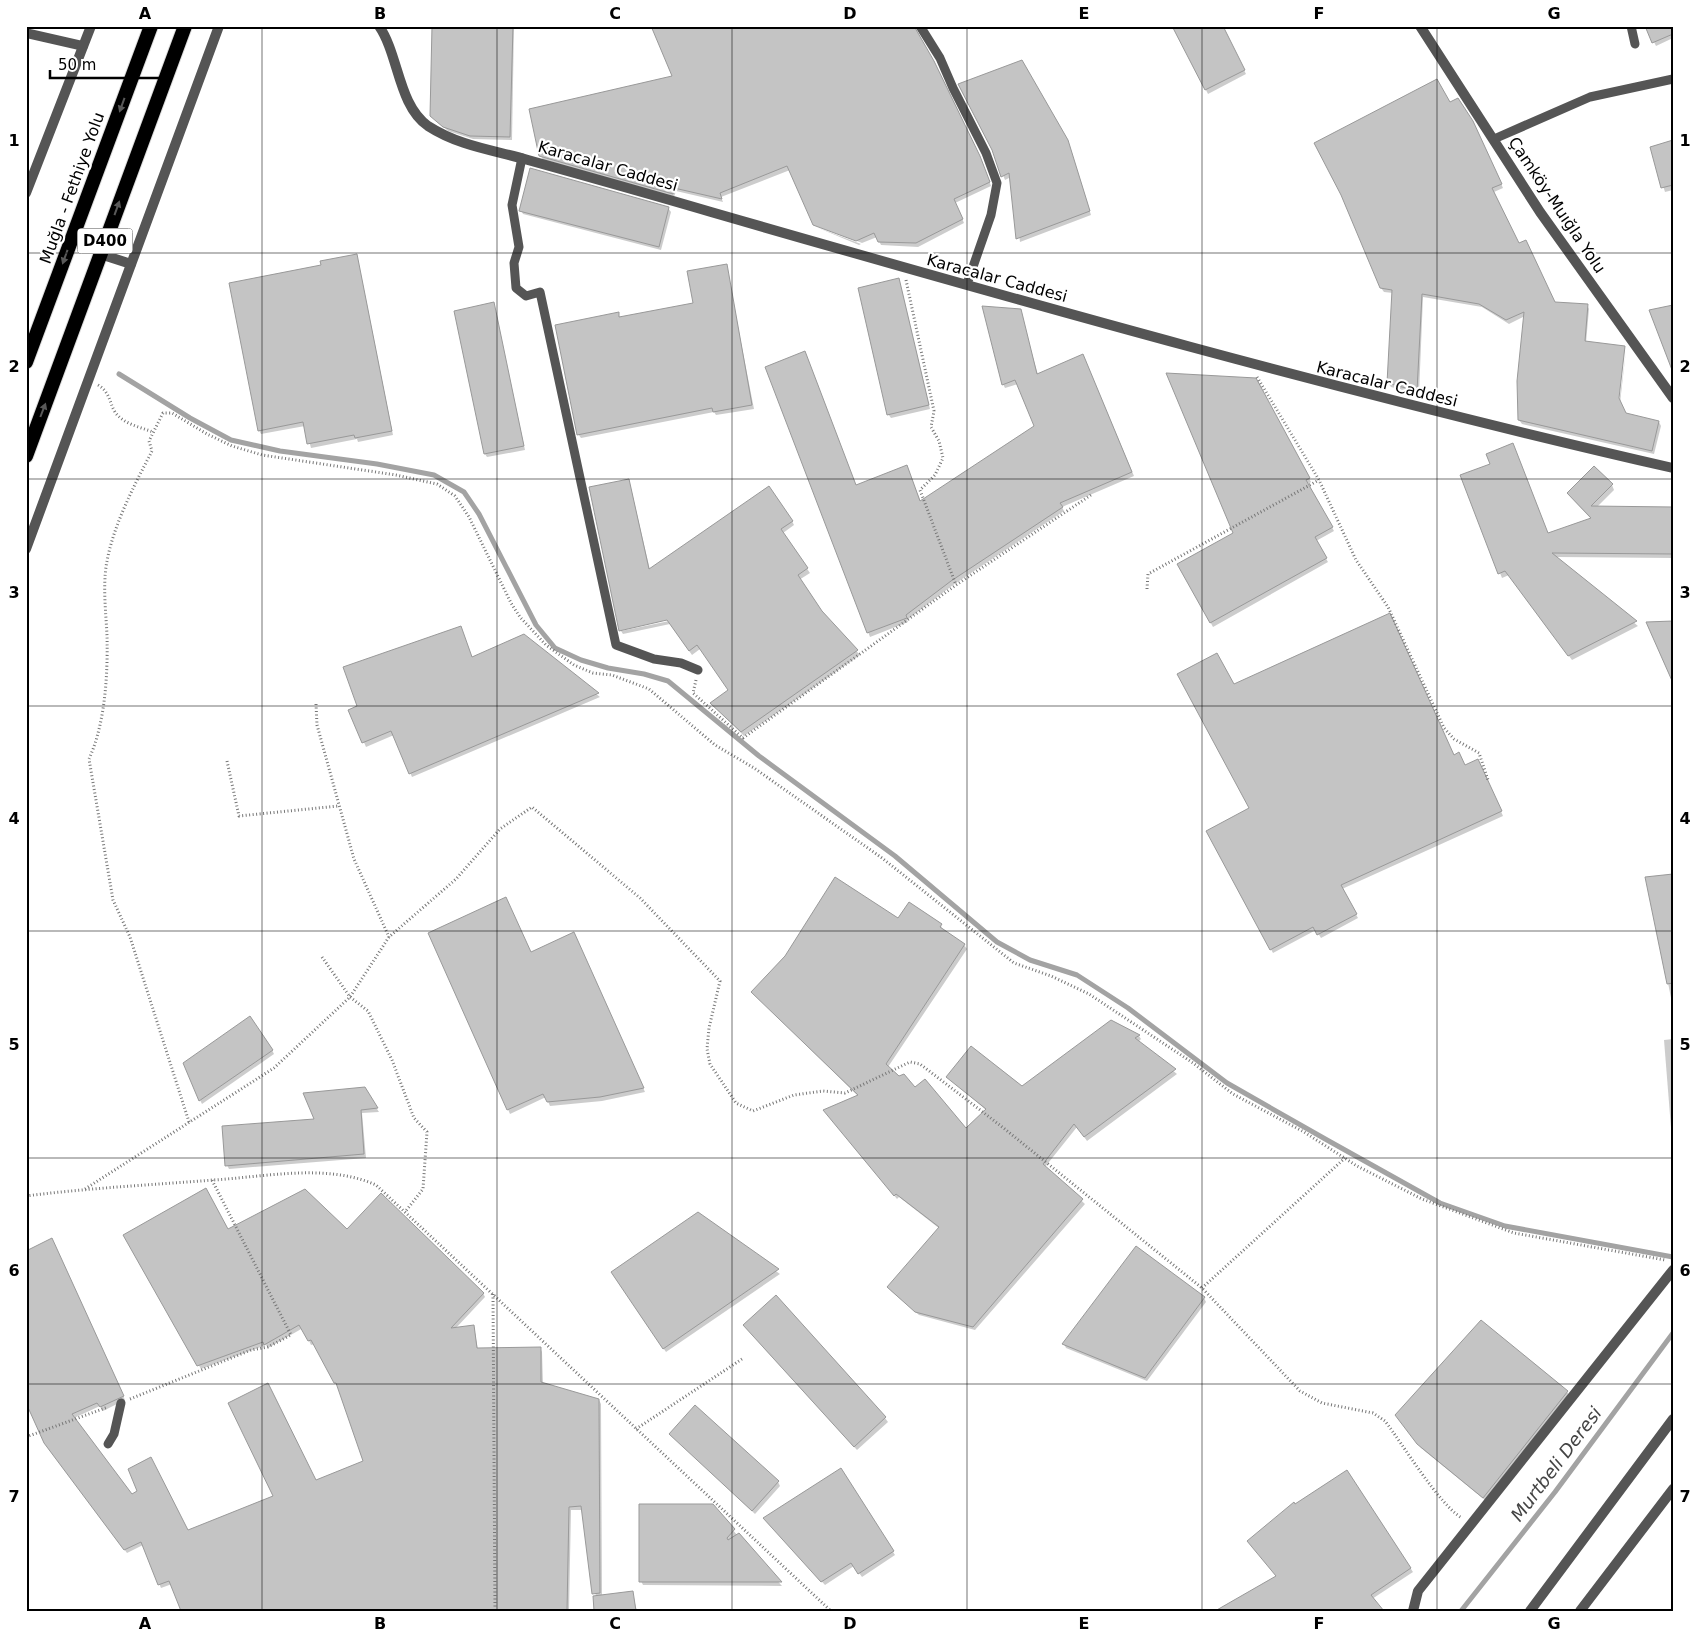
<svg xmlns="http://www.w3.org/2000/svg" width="1699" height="1637" font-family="'DejaVu Sans',sans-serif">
	<rect width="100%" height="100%" fill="#fff"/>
	<g fill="#0003">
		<polygon points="433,26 514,26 512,140 473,139 448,131 431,115"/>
		<polygon points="652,26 918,26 915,32 936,66 982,161 991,186 955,203 964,223 918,247 881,245 877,237 862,243 814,224 790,170 721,197 723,202 676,191 674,197 543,160 541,156 674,77"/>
		<polygon points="1173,26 1222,26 1246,74 1208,94"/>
		<polygon points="1646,26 1673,26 1673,38 1656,46"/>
		<polygon points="1449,104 1475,126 1503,188 1494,192 1518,245 1555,303 1587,305 1589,309 1586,343 1624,347 1617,404 1619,404 1626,350 1620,403 1625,414 1659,422 1661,426 1654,454 1522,424 1519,420 1525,316 1509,324 1482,307 1423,297 1419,394 1391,387 1388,383 1393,293 1384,292 1381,288"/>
		<polygon points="1673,141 1673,190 1665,192 1651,147"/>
		<polygon points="1069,145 1091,215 1020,242 1011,177 1005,180 993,150"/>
		<polygon points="668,208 671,212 661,250 523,214 521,210"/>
		<polygon points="816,227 861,244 859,245"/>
		<polygon points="357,255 393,435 358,442 357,439 311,448 305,426 261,434 259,430 323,266"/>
		<polygon points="726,265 754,409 716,415 714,412 581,438 578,434 618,314 620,318 695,304"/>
		<polygon points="899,279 930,409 891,418 888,414"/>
		<polygon points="493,303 525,450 487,457 485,454"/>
		<polygon points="1020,311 1038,375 1085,360 1134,476 1062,507 1064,511 953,585 907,620 908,622 870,637 766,367 856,486 908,471 921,502 1036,426 1018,384 1005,388 1003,384"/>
		<polygon points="1255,379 1311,482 1308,484 1334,531 1316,541 1328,562 1213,627 1179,565 1234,534"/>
		<polygon points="1513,445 1548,534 1592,520 1568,494 1612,485 1614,490 1597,507 1673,508 1673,558 1556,557 1638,626 1572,660 1509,575 1502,578 1500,573 1492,464"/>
		<polygon points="629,480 650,570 792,521 794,525 783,533 810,573 799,580 821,612 860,655 744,736 712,703 730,690 700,649 692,655 670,624 623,634 621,631 674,620 673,618 620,629"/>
		<polygon points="461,628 472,658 524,636 600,697 412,777 394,735 366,747 350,710 358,706"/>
		<polygon points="1233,686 1454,756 1465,766 1480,764 1503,816 1342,889 1358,918 1321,938 1316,930 1273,953 1208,832 1251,808"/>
		<polygon points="1673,876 1673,1008 1647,878"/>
		<polygon points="899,920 941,925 942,930 964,945 967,949 888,1067 966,1130 986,1110 948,1077 1022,1088 1111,1022 1139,1036 1141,1039 1138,1042 1177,1074 1087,1141 1077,1127 1045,1167 1085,1204 975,1330 919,1315 891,1291 889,1287 940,1229 899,1197 897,1199 827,1114 858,1096 752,992"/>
		<polygon points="429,933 531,954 576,938 645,1092 602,1101 550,1106 546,1097 510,1114"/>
		<polygon points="1673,1039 1673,1153 1664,1040"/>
		<polygon points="272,1050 274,1054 202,1104 200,1100"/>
		<polygon points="364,1089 379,1112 362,1113 366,1158 229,1169 227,1165 316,1120"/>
		<polygon points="698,1214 780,1274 666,1352 615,1277"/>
		<polygon points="347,1230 483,1293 485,1297 456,1328 474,1327 478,1350 540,1348 542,1352 543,1384 599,1400 601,1404 602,1596 632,1592 637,1611 596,1611 596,1597 582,1510 571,1510 569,1611 183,1611 172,1584 161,1588 143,1545 127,1553 48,1448 54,1244 125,1400 103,1411 100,1406 74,1418 132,1496 188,1532 365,1462 339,1387 315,1344 311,1345 303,1328 268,1348 266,1345 201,1369 125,1236 228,1231"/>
		<polygon points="1204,1298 1206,1302 1147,1381 1066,1348 1064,1344"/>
		<polygon points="747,1329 885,1418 888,1422 857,1450"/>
		<polygon points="1567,1392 1570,1396 1486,1501 1421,1448 1399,1419"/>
		<polygon points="671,1434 778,1482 780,1486 755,1514"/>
		<polygon points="841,1469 895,1555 862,1577 854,1566 825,1585 767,1522"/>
		<polygon points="1347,1471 1413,1572 1372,1599 1277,1577 1295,1506"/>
		<polygon points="713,1506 737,1535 782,1586 643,1585 641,1581"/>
	</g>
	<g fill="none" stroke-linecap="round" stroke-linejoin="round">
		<g stroke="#a3a3a3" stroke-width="5">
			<polyline points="119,374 190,418 231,440 280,451 377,464 434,475 464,492 479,514 536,625 555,648 581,660 608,668 644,674 668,681 759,756 895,856 997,942 1030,960 1077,975 1128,1008 1227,1083 1327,1140 1440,1203 1505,1226 1673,1257"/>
			<polyline points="1461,1611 1555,1492 1673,1333"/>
		</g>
	</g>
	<g fill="#c4c4c4" stroke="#999">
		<polygon points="432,26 513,26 510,137 470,136 443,127 430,116"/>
		<polygon points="651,26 914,26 934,61 980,156 990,182 954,199 963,219 916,243 878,242 874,233 856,241 813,225 787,166 720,193 722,199 674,188 673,194 539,156 529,109 672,76"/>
		<polygon points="1172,26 1223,26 1245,70 1205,90"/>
		<polygon points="1645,26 1673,26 1673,34 1652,43"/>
		<polygon points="1022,60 1068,140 1090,211 1016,239 1009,173 1001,177 992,150 958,84"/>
		<polygon points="1437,79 1450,102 1458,98 1473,121 1502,184 1492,188 1519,243 1526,240 1555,302 1588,304 1585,341 1625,346 1619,398 1626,413 1659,421 1652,451 1518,420 1517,381 1524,312 1506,320 1479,304 1422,294 1417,391 1387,383 1392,290 1380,288 1341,195 1314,143"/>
		<polygon points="1673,140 1673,185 1661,188 1650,147"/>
		<polygon points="530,168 669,207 659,247 519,211"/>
		<polygon points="357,254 392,431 355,438 354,435 307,444 303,422 258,431 229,283 321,265 320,261"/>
		<polygon points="727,264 752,405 713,412 712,408 577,435 555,325 619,312 619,317 693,303 687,271"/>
		<polygon points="899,278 929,405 887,415 858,288"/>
		<polygon points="494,302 524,446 484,454 454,311"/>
		<polygon points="1673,305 1673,369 1672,370 1649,310"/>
		<polygon points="982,306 1021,309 1037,374 1083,354 1132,472 1060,503 1063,507 951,581 906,615 907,618 867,633 765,367 805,351 856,485 907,465 920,501 1034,426 1015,380 1002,385"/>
		<polygon points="1166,373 1256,378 1310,478 1306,480 1333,527 1315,537 1327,558 1210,623 1177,564 1233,533"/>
		<polygon points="1513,443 1548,533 1591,518 1567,493 1594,466 1613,484 1591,506 1673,507 1673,554 1552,553 1637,621 1568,656 1505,571 1498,574 1460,475 1490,464 1486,454"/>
		<polygon points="629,479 649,569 769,486 793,521 781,529 808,568 798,575 822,611 858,650 741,732 710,703 728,690 697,645 689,651 667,620 619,631 589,487"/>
		<polygon points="1390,613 1454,755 1459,752 1465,765 1478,759 1502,811 1341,885 1357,914 1317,935 1313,927 1270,950 1206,831 1249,808 1177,674 1217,653 1234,684"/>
		<polygon points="1673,621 1673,683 1646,622"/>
		<polygon points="461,626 472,657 524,634 599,693 409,774 391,731 362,743 348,710 357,706 343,667"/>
		<polygon points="1673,874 1673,983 1667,984 1645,877"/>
		<polygon points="835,877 898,918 909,902 942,924 940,927 965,944 886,1064 899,1076 904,1074 915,1087 925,1079 966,1128 986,1109 946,1077 971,1046 1022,1086 1111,1020 1140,1035 1135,1038 1176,1069 1084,1137 1074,1124 1043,1164 1083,1199 973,1327 915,1312 887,1287 939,1227 896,1194 894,1196 823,1110 858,1095 751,992 785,956"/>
		<polygon points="506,897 531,952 574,932 644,1088 600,1097 547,1102 543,1094 507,1110 428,933"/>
		<polygon points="250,1016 273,1050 199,1101 183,1063"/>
		<polygon points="365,1087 378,1108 361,1110 364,1154 225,1166 222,1126 314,1119 303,1093"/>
		<polygon points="206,1188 228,1229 305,1189 347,1229 381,1193 484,1293 451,1328 474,1325 477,1348 541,1347 541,1382 599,1399 600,1593 592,1594 581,1506 569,1507 567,1611 181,1611 169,1581 158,1585 141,1542 124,1550 44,1443 26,1403 26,1251 52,1238 124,1396 100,1407 97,1403 72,1414 132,1494 137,1491 128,1469 151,1457 188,1530 273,1496 228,1403 268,1383 316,1480 363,1461 336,1383 334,1383 311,1340 308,1341 299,1325 264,1345 263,1342 197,1366 123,1235"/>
		<polygon points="698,1212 779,1269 663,1349 611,1272"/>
		<polygon points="1136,1246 1205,1297 1145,1378 1062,1344"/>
		<polygon points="776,1295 886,1417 854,1447 743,1325"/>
		<polygon points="1481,1320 1568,1391 1483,1498 1417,1444 1395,1415"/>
		<polygon points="695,1405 779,1481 752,1511 669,1434"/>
		<polygon points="841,1468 894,1551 858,1574 851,1563 821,1582 763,1518"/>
		<polygon points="1347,1470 1411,1568 1371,1595 1384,1611 1215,1611 1276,1576 1247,1541 1294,1502 1295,1504"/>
		<polygon points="639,1504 713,1504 735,1529 727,1538 728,1540 739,1533 782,1582 639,1582"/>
		<polygon points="633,1591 636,1611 594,1611 593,1596"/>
	</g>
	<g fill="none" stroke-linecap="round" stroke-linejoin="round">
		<g stroke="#dbdbdb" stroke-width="16">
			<g id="trunk">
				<polyline points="26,362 151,26"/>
				<polyline points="26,456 185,26"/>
			</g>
		</g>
		<g stroke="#777" stroke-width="3" stroke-dasharray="1 2.5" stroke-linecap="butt">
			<polyline points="906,280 934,411 931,427 939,441 943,458 935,475 920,490 956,585"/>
			<polyline points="1257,377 1319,480 1356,560 1388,607 1444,728 1454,739 1479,753 1488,780"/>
			<path d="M98 385C110 392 109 402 115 412 123 424 140 427 153 432"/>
			<polyline points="1147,589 1148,574 1319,480"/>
			<polyline points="696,680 693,693 743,738 956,585 1091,495"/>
			<polyline points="316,704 317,725 354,859 389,937"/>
			<polyline points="227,761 239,816 338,806"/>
			<polyline points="322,957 350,997 368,1011 392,1060 414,1118 427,1132 423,1189 405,1212"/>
			<path d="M189 1122 130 937 113 900 89 759C105 724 108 675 107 636 106 613 103 590 106 567 112 527 134 486 152 451L149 441 163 413H172L207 434 232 446 262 455 396 475 437 484 455 496 469 517 511 603 520 617 546 645 574 665 593 673 612 675 649 689 715 745 754 768 882 858 1014 963 1051 976 1089 994 1193 1063 1233 1094 1304 1132 1357 1166 1422 1199 1514 1233 1665 1260"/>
			<path d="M85 1189 274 1068 350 997 389 937 456 879 500 829 532 807 640 898 720 981 709 1028 707 1049 710 1064 736 1103 753 1111 794 1095 823 1091 845 1093 910 1062 920 1064 1001 1126 1202 1288 1300 1391 1322 1403 1373 1413 1385 1421C1402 1443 1440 1506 1462 1518"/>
			<path d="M26 1196C88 1188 151 1185 213 1180 265 1177 327 1163 376 1185L831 1611"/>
			<polyline points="1202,1288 1345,1158"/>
			<polyline points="493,1294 495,1611"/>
			<polyline points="130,1399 251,1350 268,1347 291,1335 212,1180"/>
			<polyline points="636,1429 742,1359"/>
			<polyline points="26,1437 108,1407"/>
		</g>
		<g stroke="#555" stroke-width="9">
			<polyline points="920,26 940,58 953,88 986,153 997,183 991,215 967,284"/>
			<polyline points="1631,26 1635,44"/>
			<polyline points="1494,139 1590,97 1673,79"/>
			<polyline points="522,158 512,205 519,247 514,263 516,288 526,296 540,292 616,645 654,659 681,663 698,670"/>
			<polyline points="108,1444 114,1434 121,1403"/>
		</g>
		<g stroke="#555" stroke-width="10">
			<path d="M379 26C399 55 398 105 428 126 459 146 493 150 528 160 589 177 650 194 711 212 1030 304 1349 394 1673 468"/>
			<polyline points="26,33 83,46"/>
			<polyline points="26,193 91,26"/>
			<polyline points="100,254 131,264"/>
			<polyline points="26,549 219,26"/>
			<polyline points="1413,1611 1418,1591 1673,1270"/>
			<polyline points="1580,1611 1673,1489"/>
		</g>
		<g stroke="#555" stroke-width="10">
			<polyline points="1420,26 1540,212 1673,398"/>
			<polyline points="1530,1611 1673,1419"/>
		</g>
		<use href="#trunk" stroke="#000" stroke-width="14"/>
	</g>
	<defs><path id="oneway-solid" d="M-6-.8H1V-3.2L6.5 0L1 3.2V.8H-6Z" transform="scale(1.25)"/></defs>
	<g fill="#595959">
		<use href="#oneway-solid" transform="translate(122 105) rotate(110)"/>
		<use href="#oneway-solid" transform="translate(117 208) rotate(-70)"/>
		<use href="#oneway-solid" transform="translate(65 257) rotate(110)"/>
		<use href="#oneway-solid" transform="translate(43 410) rotate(-69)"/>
	</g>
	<path fill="none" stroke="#000" stroke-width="1" stroke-opacity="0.55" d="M262 26V1611M497 26V1611M732 26V1611M967 26V1611M1202 26V1611M1437 26V1611M26 253H1673M26 479H1673M26 706H1673M26 931H1673M26 1158H1673M26 1384H1673"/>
	<g text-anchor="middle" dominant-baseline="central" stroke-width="4.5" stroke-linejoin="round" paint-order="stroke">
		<rect fill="#fff" stroke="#4c4c4c" stroke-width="1" x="77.5" y="228.5" width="55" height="25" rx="4"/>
		<g font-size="15" font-weight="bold" fill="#000">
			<text x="105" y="241">D400</text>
		</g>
		<g font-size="16" fill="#000" stroke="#fff">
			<text transform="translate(608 166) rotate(16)">Karacalar Caddesi</text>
			<text transform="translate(72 188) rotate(-70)">Muğla - Fethiye Yolu</text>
			<text transform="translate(1557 205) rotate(56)">Çamköy-Muığla Yolu</text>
			<text transform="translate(997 278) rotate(15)">Karacalar Caddesi</text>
			<text transform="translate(1387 384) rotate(14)">Karacalar Caddesi</text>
		</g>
		<g font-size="18" font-style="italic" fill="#444" stroke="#fff">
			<text transform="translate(1556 1464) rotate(-53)">Murtbeli Deresi</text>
		</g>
	</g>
	<rect width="1699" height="1637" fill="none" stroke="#ffffff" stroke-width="55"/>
	<path d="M50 70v8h120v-8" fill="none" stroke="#000000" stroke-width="2.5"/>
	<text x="58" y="70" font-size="15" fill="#000000" stroke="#ffffff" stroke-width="4" paint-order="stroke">50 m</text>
	<rect x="28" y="28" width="1644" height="1582" fill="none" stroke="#000" stroke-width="2"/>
	<g font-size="16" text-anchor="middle" font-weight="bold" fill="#000">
		<text x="145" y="19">A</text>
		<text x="380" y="19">B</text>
		<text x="615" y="19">C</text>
		<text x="850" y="19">D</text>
		<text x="1084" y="19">E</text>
		<text x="1319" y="19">F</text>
		<text x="1554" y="19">G</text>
		<text x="14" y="146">1</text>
		<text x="1685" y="146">1</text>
		<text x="14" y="372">2</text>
		<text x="1685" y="372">2</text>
		<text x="14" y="598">3</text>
		<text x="1685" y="598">3</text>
		<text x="14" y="824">4</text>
		<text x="1685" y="824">4</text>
		<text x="14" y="1050">5</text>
		<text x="1685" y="1050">5</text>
		<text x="14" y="1276">6</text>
		<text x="1685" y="1276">6</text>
		<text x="14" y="1502">7</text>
		<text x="1685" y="1502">7</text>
		<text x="145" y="1629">A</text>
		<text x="380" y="1629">B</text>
		<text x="615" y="1629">C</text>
		<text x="850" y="1629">D</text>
		<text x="1084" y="1629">E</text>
		<text x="1319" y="1629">F</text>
		<text x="1554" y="1629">G</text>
	</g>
</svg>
